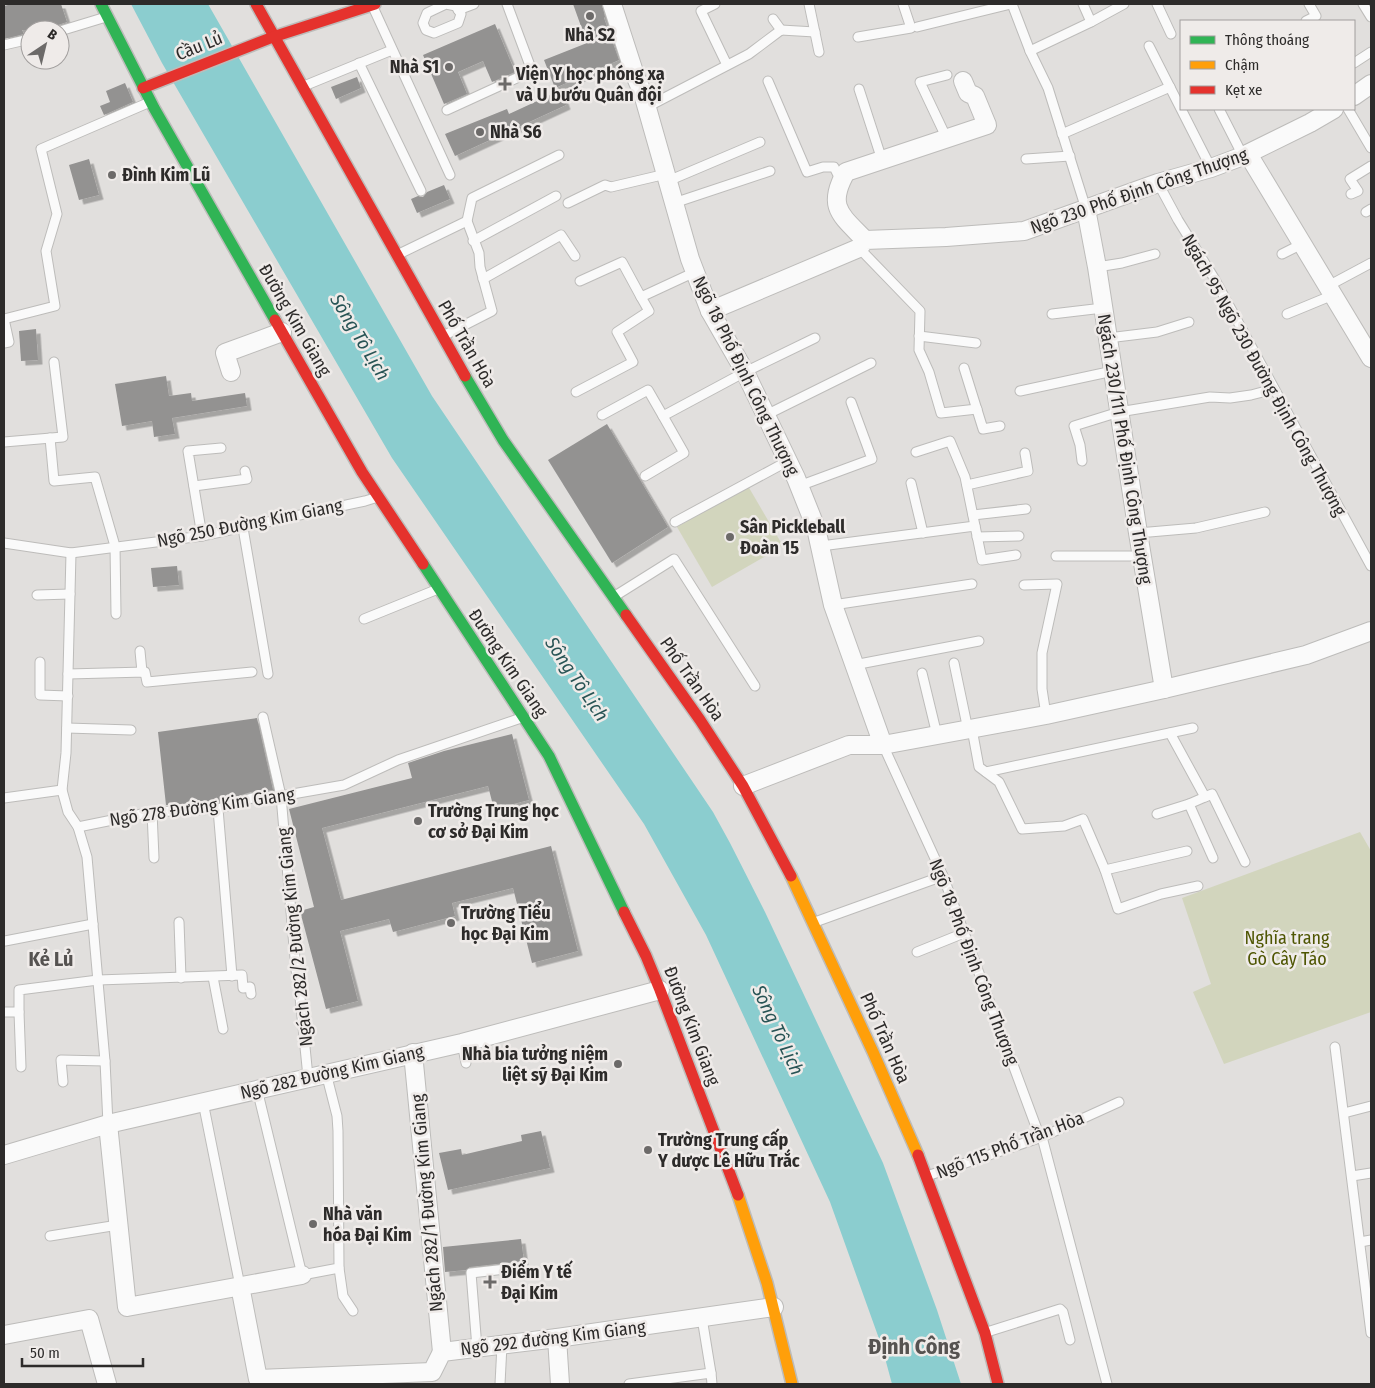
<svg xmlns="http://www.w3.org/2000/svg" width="1375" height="1388" font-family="'Fira Sans Condensed',sans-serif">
	<defs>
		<filter id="shadow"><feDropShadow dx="4.5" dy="4.5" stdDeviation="0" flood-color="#0004"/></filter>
	</defs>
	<rect width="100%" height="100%" fill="#e1dfdd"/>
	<g fill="#d2d5bd">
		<polygon points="748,486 783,546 712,587 677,527"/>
		<polygon points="1360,832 1371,851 1371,1012 1224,1064 1193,992 1211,984 1182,898"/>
	</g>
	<polygon fill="#8bcdcf" points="131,4 208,4 432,396 713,812 730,843 765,912 883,1163 937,1310 961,1384 892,1384 882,1347 830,1202 706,935 644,824 392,458 162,63"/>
	<g fill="#939291" filter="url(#shadow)">
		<polygon points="12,4 61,4 67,22 58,25 51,30 22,30 24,34 4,39 4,6"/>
		<polygon points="573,4 602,4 605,17 604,18 619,60 555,88 544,60 587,43"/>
		<polygon points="495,24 515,72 492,82 483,61 458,72 467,94 444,104 423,55"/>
		<polygon points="357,77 361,88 336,99 331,87"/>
		<polygon points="125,83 133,102 104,115 100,106 110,102 106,91"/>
		<polygon points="561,90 566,105 455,156 445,134 507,109 509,114"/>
		<polygon points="89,159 99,195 79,200 69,165"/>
		<polygon points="444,185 450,199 417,213 411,199 418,196 423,197 427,192"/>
		<polygon points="36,329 38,360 21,361 19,331"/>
		<polygon points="166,376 169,396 191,393 192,401 245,393 247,406 172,418 175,434 154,437 152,421 122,426 115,384"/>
		<polygon points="607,424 668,527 612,563 548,460"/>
		<polygon points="177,566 179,585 153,587 151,568"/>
		<polygon points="257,718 273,790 251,792 225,800 203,803 166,805 158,732"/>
		<polygon points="512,734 529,800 494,809 488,786 322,828 341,900 551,846 578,951 532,963 513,888 452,903 455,916 393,932 389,919 340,931 358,1001 326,1009 300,911 314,907 289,809 412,778 408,763 444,751"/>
		<polygon points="541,1131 550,1168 448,1190 439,1153 461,1149 462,1155 522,1141 521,1135"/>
		<polygon points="521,1239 524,1261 470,1267 466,1270 445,1272 443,1247"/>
	</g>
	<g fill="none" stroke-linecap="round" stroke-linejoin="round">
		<g stroke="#bdbcba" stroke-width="11">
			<g id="lane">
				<polygon points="446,4 456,6 461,14 458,23 434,33 426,30 423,23 427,13"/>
				<polyline points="715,4 701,11 727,65"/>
				<polyline points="809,4 819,52"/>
				<polyline points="1012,4 1030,51 1048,88 1086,209"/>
				<polyline points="1083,4 1091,22"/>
				<polyline points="1157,4 1171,34"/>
				<polyline points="1363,4 1371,17"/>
				<polyline points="373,7 450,175"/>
				<polyline points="458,10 474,4"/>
				<polyline points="773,19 781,30"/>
				<polyline points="1306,21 1316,16 1309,4"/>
				<polyline points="917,27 1011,4"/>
				<polyline points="781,30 815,32"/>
				<polyline points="60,31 106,17"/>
				<polyline points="858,37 911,28 903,4"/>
				<polyline points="4,45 30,39"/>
				<polyline points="1149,46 1211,168"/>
				<polyline points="1030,51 1091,22 1124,4"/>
				<polyline points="359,63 421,191"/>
				<polyline points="1354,63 1371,52"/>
				<polyline points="768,81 807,172 823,167 834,167 841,181"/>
				<polyline points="304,86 392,50"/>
				<polyline points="859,89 882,160"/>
				<polyline points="647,107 749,54 781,30"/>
				<polyline points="1219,109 1243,156"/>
				<polyline points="1348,109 1371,148"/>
				<polyline points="447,110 532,71 507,4"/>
				<polyline points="1062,134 1170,87"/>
				<polyline points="947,139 920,82 947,75"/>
				<polyline points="1026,159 1070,156"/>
				<polyline points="668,181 760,142"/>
				<polyline points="1158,183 1178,220 1214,278 1371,566"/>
				<polyline points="1351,194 1358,191 1350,179 1371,166"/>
				<polyline points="568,203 605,185 611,187 666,174"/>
				<polyline points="674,203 770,171"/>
				<polyline points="1366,212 1371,209"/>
				<polyline points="473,241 556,196"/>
				<polyline points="859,248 920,311 919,350 929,372 941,413 977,409"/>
				<polyline points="399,254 467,221"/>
				<polyline points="1282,254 1302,244"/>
				<polyline points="1097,267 1122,263 1155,254"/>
				<polyline points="483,279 561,235 575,256"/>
				<polyline points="580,281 622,262 641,297"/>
				<polyline points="1328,286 1371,263"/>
				<polyline points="1052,314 1103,308"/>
				<polyline points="1287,314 1333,295"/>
				<polyline points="445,335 492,311 480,267 479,253 467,221 472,198 559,155"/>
				<polyline points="919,336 976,343"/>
				<polyline points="1108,338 1157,332 1189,322"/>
				<polyline points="4,343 9,342 4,319 55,306 46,251 57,214 41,149 150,102"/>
				<polyline points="964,368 983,429 1000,426"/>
				<polyline points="1020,391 1113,371"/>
				<polyline points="576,392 633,362 617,332 649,311 641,297 695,272"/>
				<polyline points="602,415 648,390 663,416 745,372 815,338"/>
				<polyline points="766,415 871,363"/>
				<polyline points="50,438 54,481 95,477 115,546 116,614"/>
				<polyline points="4,442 63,437 54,362"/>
				<polyline points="916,452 950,441 965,477 982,560 1016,555"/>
				<polyline points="1082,461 1080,445 1074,426 1119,412 1210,397 1230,398 1251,395 1274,389"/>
				<polyline points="645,476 684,453 663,416"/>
				<polyline points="911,483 923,533"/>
				<polyline points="967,485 1028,471 1025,453"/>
				<polyline points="194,486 247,479 245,471"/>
				<polyline points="799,486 872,459 851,402"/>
				<polyline points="973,515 1026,509"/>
				<polyline points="675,522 788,461"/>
				<polyline points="243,528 268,674"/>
				<polyline points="1138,533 1196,528 1265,512"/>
				<polyline points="202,536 188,451 221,448"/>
				<polyline points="977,537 1019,536"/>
				<polyline points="4,543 71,553 202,536 365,501 378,497"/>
				<polyline points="821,546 975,526"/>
				<polyline points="71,553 66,753 62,790 68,812 78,827 87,857 105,1061 108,1124"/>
				<polyline points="1056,556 1142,556"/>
				<polyline points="1024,585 1057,584 1042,653 1042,689 1046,715"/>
				<polyline points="37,595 70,594"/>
				<polyline points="615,596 674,559 755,686"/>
				<polyline points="833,605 972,584"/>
				<polyline points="364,619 438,589"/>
				<polyline points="140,651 142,672"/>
				<polyline points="40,662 40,695 68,696"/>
				<polyline points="954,663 968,730"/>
				<polyline points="854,665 979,641"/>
				<polyline points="922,673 937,735"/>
				<polyline points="68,674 145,672 147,682 252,672"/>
				<polyline points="263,717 281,796 296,970 299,987 308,1077"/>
				<polyline points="67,728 131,730"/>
				<polyline points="972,729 979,767 999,782 1022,829 1064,826 1083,819 1105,870 1187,851"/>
				<polyline points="883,745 943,876 1038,1132 1042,1137 1107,1384"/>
				<polyline points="986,772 1193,728"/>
				<polyline points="1205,797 1212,794 1245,862"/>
				<polyline points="4,798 62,790"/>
				<polyline points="1189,804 1213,858"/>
				<polyline points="218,809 232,976"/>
				<polyline points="152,812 154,858"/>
				<polyline points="1157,814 1189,804 1205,797 1170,733"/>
				<polyline points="78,827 152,812 218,809 252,798 281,796 344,785 398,760 521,718"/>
				<polyline points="1105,870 1118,909 1161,894 1198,886"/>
				<polyline points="179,922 181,978"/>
				<polyline points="815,922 943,876"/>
				<polyline points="5,941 93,924"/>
				<polyline points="917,952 964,933"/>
				<polyline points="213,977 223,1029"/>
				<polyline points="4,1012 19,1012 19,990 98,980 242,975 243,988 250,987 251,994"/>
				<polyline points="19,1012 21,1067"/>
				<polyline points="462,1043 466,1063"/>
				<polyline points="1335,1047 1371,1333"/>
				<polyline points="63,1082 61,1060 105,1061"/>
				<polyline points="257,1089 302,1275 339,1268 338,1131 337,1116 326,1073"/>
				<polyline points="203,1102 240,1286"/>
				<polyline points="1344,1113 1371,1106"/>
				<polyline points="927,1176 1042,1137 1119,1102"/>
				<polyline points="1352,1176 1371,1173"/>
				<polyline points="50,1236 118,1225"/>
				<polyline points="1360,1242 1371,1240"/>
				<polyline points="339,1268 343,1296 353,1311"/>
				<polyline points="702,1318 711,1373"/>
				<polyline points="987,1332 1060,1309 1063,1312 1070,1340"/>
				<polyline points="477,1348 471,1273 523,1267"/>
				<polyline points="500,1384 502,1345"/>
				<polyline points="629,1384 711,1373 712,1384"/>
			</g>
		</g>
		<g stroke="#bdbcba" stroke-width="20">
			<g id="street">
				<polyline points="612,4 635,75 643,94 690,259 710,311 745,372 796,478 816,528 833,605 883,745"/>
				<polyline points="1354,96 1371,84"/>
				<polyline points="1248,154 1371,358"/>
				<polyline points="1086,209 1097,267 1138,533 1164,689"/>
				<path d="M865 240C841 215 826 207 846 172L987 125 975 96 968 93 963 81"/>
				<polyline points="710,311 859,248 865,240 946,237 1024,231 1158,183 1211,168 1243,156 1310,123 1334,109"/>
				<polyline points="231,372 225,353 282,332"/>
				<polyline points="743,786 849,745 883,745 1046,715 1164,689 1306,655 1371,631"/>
				<polyline points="413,1053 442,1352"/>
				<polyline points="108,1124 127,1307 302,1275"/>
				<polyline points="4,1155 108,1124 462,1043 660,990"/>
				<polyline points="240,1286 258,1379 432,1372 442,1352 557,1338 774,1307"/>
				<polyline points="4,1335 89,1319 107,1384"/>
				<polyline points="557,1338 560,1384"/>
			</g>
		</g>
		<g stroke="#bdbcba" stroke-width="14">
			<g id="fast">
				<polyline points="101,4 154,108 275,320"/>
				<polyline points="465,376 503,440 626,615"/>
				<polyline points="423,564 549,756 624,912"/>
			</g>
		</g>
		<g stroke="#bdbcba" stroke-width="14">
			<g id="slow">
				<polyline points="791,876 873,1052 918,1155"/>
				<polyline points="738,1195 767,1283 792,1384"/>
			</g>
		</g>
		<g stroke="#bdbcba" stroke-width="14">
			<g id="jam">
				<polyline points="256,4 465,376"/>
				<polyline points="143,88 273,37 375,4"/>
				<polyline points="275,320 362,472 423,564"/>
				<polyline points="626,615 700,720 743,786 791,876"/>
				<polyline points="624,912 646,956 660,990 738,1195"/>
				<polyline points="918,1155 985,1333 998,1384"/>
			</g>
		</g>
		<use href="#lane" stroke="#fafafa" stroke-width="9"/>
		<use href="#street" stroke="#fafafa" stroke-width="18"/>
		<use href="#fast" stroke="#30b455" stroke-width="11"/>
		<use href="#slow" stroke="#ff9f0a" stroke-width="11"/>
		<use href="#jam" stroke="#e5322d" stroke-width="11"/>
	</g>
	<g fill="#6c6a69" stroke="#efebe9" stroke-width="2">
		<circle cx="590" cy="16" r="5"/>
		<circle cx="449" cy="67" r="5"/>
		<path d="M502.5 76.5h5v5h5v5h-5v5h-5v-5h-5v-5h5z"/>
		<circle cx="480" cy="132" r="5"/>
		<circle cx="112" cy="175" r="5"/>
		<circle cx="730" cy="537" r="5"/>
		<circle cx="418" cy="821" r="5"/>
		<circle cx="451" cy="923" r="5"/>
		<circle cx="618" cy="1064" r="5"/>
		<circle cx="648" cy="1150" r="5"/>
		<circle cx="313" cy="1224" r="5"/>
		<path d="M487.5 1274.5h5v5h5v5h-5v5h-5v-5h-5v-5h5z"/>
	</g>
	<g text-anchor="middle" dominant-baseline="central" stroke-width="5" stroke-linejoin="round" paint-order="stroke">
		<g font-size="18" font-weight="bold" fill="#2d2b2a" stroke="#efebe9" text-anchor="start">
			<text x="590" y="35" text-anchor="middle">Nhà S2</text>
			<text x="439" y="67" text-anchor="end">Nhà S1</text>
			<text x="516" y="74">Viện Y học phóng xạ<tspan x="516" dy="21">và U bướu Quân đội</tspan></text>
			<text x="490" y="132">Nhà S6</text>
			<text x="122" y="175">Đình Kim Lũ</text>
			<text x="740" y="527">Sân Pickleball<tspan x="740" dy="21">Đoàn 15</tspan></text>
			<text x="428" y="811">Trường Trung học<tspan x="428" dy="21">cơ sở Đại Kim</tspan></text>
			<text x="461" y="913">Trường Tiểu<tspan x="461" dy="21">học Đại Kim</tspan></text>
			<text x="608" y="1054" text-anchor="end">Nhà bia tưởng niệm<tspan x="608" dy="21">liệt sỹ Đại Kim</tspan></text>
			<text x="658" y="1140">Trường Trung cấp<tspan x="658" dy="21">Y dược Lê Hữu Trắc</tspan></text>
			<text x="323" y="1214">Nhà văn<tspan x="323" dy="21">hóa Đại Kim</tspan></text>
			<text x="501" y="1272">Điểm Y tế<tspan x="501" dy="21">Đại Kim</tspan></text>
		</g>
		<g font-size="18" fill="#2d2b2a" stroke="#efebe9">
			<text transform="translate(199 46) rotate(-22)">Cầu Lủ</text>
			<text transform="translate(1139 191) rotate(-19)">Ngõ 230 Phố Định Công Thượng</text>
			<text transform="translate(295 320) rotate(60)">Đường Kim Giang</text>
			<text transform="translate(467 344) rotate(60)">Phố Trần Hòa</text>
			<text transform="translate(1264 375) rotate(61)">Ngách 95 Ngõ 230 Đường Định Công Thượng</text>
			<text transform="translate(746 376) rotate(64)">Ngõ 18 Phố Định Công Thượng</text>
			<text transform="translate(1125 449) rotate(81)">Ngách 230/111 Phố Định Công Thượng</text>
			<text transform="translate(250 523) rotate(-11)">Ngõ 250 Đường Kim Giang</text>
			<text transform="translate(508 663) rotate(56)">Đường Kim Giang</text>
			<text transform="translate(692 679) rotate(55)">Phố Trần Hòa</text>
			<text transform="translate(202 807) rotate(-8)">Ngõ 278 Đường Kim Giang</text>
			<text transform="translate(295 937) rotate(-96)">Ngách 282/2 Đường Kim Giang</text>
			<text transform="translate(974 962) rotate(69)">Ngõ 18 Phố Định Công Thượng</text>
			<text transform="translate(692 1026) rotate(69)">Đường Kim Giang</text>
			<text transform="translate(885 1038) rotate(66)">Phố Trần Hòa</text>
			<text transform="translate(332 1072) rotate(-13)">Ngõ 282 Đường Kim Giang</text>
			<text transform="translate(1010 1145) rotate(-21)">Ngõ 115 Phố Trần Hòa</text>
			<text transform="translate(427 1203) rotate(-95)">Ngách 282/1 Đường Kim Giang</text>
			<text transform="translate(553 1338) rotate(-7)">Ngõ 292 đường Kim Giang</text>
		</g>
		<g font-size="18" fill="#4f5603" stroke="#efebe9">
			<text x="1287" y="938">Nghĩa trang<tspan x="1287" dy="21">Gò Cây Táo</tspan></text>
		</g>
		<g font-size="19" font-style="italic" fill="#285455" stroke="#efebe9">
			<text transform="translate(360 337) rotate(59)">Sông Tô Lịch</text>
			<text transform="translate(577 679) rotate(56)">Sông Tô Lịch</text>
			<text transform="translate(778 1030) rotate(65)">Sông Tô Lịch</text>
		</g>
		<g font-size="20" font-weight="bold" fill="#565351" stroke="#efebe9">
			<text x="51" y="959">Kẻ Lủ</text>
		</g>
		<g font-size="22" font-weight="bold" fill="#565351" stroke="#efebe9">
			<text x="914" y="1346">Định Công</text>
		</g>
	</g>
	<rect width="1375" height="1388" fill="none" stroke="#2d2b2a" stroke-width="10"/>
	<rect x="1180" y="20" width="175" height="90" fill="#efebe9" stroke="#a19e9d"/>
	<rect x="1190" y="36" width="25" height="8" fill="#30b455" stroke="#a19e9d"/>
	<text x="1225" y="45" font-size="15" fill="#2d2b2a">Thông thoáng</text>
	<rect x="1190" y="61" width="25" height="8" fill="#ff9f0a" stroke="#a19e9d"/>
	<text x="1225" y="70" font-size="15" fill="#2d2b2a">Chậm</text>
	<rect x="1190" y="86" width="25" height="8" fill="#e5322d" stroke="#a19e9d"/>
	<text x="1225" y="95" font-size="15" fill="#2d2b2a">Kẹt xe</text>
	<g transform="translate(45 45) rotate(35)"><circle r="24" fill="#efebe9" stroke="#a19e9d"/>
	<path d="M0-4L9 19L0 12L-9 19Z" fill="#6c6a69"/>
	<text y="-8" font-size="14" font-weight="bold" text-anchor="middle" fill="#2d2b2a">B</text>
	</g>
	<path d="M22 1358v8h121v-8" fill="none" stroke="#2d2b2a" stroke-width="2.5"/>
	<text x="30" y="1358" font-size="15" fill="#2d2b2a" stroke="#efebe9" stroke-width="4" paint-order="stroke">50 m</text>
</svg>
